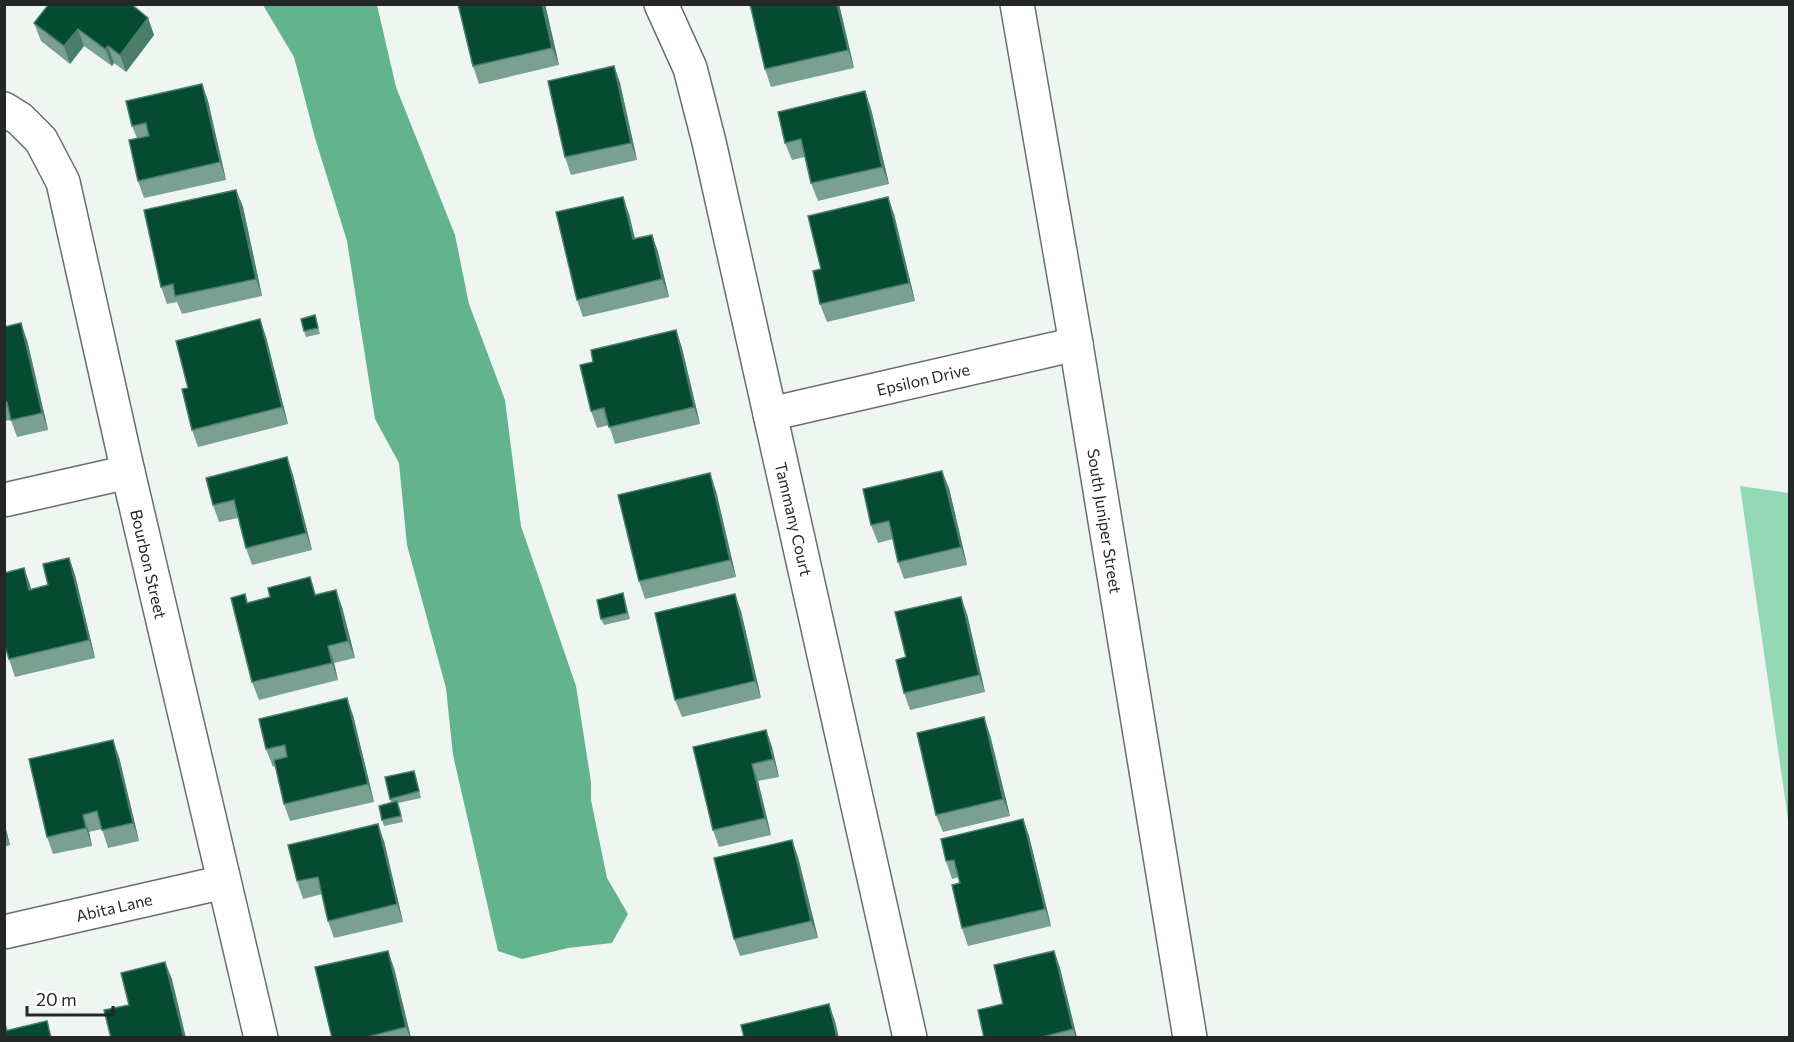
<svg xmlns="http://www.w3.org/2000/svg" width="1794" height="1042" font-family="Commissioner,sans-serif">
	<rect width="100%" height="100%" fill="#eff6f2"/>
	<polygon fill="#94d9b5" points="1740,486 1789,493 1789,826"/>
	<polygon fill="#63b38c" points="263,5 377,5 396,87 455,235 469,304 505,400 521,526 576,686 591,782 591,800 607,878 628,914 612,943 568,948 522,959 498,951 453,755 446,688 407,545 399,463 375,419 347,241 315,138 294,57"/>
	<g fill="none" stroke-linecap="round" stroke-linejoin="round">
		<g stroke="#696f6b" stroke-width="36">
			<g id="minor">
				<polyline points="661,4 690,68 709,142 910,1038"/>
				<polyline points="1017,4 1076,344 1190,1038"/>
				<polyline points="4,109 20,119 41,140 63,182 128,472 261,1038"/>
				<polyline points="770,414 1076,344"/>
				<polyline points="4,500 128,472"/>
				<polyline points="4,932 224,882"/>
			</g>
		</g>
		<use href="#minor" stroke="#fff" stroke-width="33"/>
	</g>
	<g fill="#7aa092">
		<polygon points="458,4 545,4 559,65 479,84 473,66"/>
		<polygon points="839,4 854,68 771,87 765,69"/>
		<polygon points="148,18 154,35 126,72 114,63 112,66 84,46 70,64 41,41 34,23"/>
		<polygon points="614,66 620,83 637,160 571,175 565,157"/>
		<polygon points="202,84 208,101 226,180 144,198 138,181 137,138 132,126"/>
		<polygon points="865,91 871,109 889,184 818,201 811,183 805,157 792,160 785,143"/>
		<polygon points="236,190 243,207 262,296 182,314 177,302 167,304 161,287"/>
		<polygon points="629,214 635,239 652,235 658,252 669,297 583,317 577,300"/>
		<polygon points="894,214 915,301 827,322 820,304 821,269"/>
		<polygon points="315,315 320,334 306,337 304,331"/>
		<polygon points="4,327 27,340 48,430 17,437 11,420 4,421"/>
		<polygon points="676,330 682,348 700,424 615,444 609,425 597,428 591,411 593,362"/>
		<polygon points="266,337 288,424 198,447 192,430 188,388"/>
		<polygon points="287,457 293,475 312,550 252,565 246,548 238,518 219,522 213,505"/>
		<polygon points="949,488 967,565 904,579 898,562 893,539 878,543 871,525"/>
		<polygon points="716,491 736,577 645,599 639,581"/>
		<polygon points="69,558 75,575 95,658 15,677 9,659 24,568 31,589 48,585"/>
		<polygon points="317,595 342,607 355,658 334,663 338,680 259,700 252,682 248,602"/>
		<polygon points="625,599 630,619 604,625 601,619"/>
		<polygon points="741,611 761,698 682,717 675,700"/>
		<polygon points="967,614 985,692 910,710 904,693 906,657"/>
		<polygon points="353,715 374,802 290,821 284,804 275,766 273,767 266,749"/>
		<polygon points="766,730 772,747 779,777 758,781 771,835 719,847 713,830"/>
		<polygon points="990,735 1010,816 943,832 936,815"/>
		<polygon points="119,757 139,841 108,848 102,829 89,832 92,846 53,854 47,837"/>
		<polygon points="416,777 421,798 398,803 403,822 384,826 382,820 391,802 390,799"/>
		<polygon points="1023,819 1029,836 1051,926 968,946 962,928 960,883 959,877 952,879 946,861"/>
		<polygon points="4,822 10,845 4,847"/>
		<polygon points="384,841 403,922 334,938 328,921 322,894 303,899 297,881"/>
		<polygon points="798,857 818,938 740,956 734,939"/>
		<polygon points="1054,951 1060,968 1077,1038 984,1038 1003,1004"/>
		<polygon points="394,968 411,1038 332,1038"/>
	</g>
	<g fill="#4a7e6b">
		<polygon points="542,4 545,4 559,65 552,48"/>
		<polygon points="837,4 839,4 854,68 848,50"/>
		<polygon points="148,18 154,35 126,72 120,55"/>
		<polygon points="78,29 84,46 70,64 64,46"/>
		<polygon points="108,46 114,63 112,66 105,49"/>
		<polygon points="614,66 620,83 637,160 631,143"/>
		<polygon points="202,84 208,101 226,180 220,162"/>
		<polygon points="865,91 871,109 889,184 882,167"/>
		<polygon points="236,190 243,207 262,296 256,279"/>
		<polygon points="623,197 629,214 639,256 633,239"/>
		<polygon points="888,197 894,214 915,301 909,283"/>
		<polygon points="652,235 658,252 669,297 662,279"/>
		<polygon points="260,319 266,337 288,424 282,407"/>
		<polygon points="21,323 27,340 48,430 42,413"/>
		<polygon points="676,330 682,348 700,424 694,407"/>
		<polygon points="287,457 293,475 312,550 306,533"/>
		<polygon points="942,471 949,488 967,565 961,547"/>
		<polygon points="710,473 716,491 736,577 730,560"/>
		<polygon points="69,558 75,575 95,658 89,640"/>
		<polygon points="24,568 30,585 36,607 29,590"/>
		<polygon points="336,590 342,607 355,658 348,641"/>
		<polygon points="735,594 741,611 761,698 755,681"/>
		<polygon points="961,597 967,614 985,692 979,675"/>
		<polygon points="328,646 334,663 338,680 332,663"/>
		<polygon points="347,698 353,715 374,802 368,784"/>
		<polygon points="984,717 990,735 1010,816 1003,799"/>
		<polygon points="766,730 772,747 779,777 773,759"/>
		<polygon points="113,740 119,757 139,841 133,823"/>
		<polygon points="752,764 758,781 771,835 765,818"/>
		<polygon points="83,815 89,832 92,846 86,828"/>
		<polygon points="1023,819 1029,836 1051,926 1045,909"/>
		<polygon points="4,822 10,845 4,830"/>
		<polygon points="378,824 384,841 403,922 397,904"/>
		<polygon points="792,840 798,857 818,938 811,921"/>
		<polygon points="388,951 394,968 411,1038 410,1038 406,1027"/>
		<polygon points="1054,951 1060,968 1077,1038 1076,1038 1073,1029"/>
		<polygon points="165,962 172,979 186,1038 184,1038"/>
		<polygon points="829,1004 835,1021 839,1038 837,1038"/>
		<polygon points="4,1021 6,1024 9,1038 7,1038 4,1029"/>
	</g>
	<g fill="#044b31" stroke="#4a7e6b" stroke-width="1.5">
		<polygon points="49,4 131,4 148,18 120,55 108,46 105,49 78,29 64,46 34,23"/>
		<polygon points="458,4 542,4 552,48 473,66"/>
		<polygon points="750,4 837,4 848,50 765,69"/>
		<polygon points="614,66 631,143 565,157 548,81"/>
		<polygon points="202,84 220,162 138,181 129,140 149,136 146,123 132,126 126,101"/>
		<polygon points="865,91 882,167 811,183 801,139 785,143 778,112"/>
		<polygon points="236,190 256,279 175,296 173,284 161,287 144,210"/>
		<polygon points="623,197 633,239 652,235 662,279 577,300 556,212"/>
		<polygon points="888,197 909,283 820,304 813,271 821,269 808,216"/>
		<polygon points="315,315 318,328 304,331 301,319"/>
		<polygon points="260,319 282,407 192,430 182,389 188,388 176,341"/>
		<polygon points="21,323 42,413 11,420 7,402 4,402 4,327"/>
		<polygon points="676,330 694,407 609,427 604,408 591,411 580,365 593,362 591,350"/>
		<polygon points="287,457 306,533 246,548 234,500 213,505 206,478"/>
		<polygon points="942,471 961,547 898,562 889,521 871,525 863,489"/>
		<polygon points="710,473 730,560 639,581 618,495"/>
		<polygon points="69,558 89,640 9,659 4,643 4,573 24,568 29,590 48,585 43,564"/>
		<polygon points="310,577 315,595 336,590 348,641 328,646 332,663 252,682 231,598 245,594 247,603 270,597 268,588"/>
		<polygon points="623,593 627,613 601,619 597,600"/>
		<polygon points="735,594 755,681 675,700 655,613"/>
		<polygon points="961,597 979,675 904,693 896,660 906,657 895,612"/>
		<polygon points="347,698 368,784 284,804 274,760 287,757 285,745 266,749 259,719"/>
		<polygon points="984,717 1003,799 936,815 917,733"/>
		<polygon points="766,730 773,759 752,764 765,818 713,830 693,747"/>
		<polygon points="113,740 133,823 102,830 97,811 83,815 86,828 47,837 29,759"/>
		<polygon points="414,771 419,791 390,799 385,777"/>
		<polygon points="397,801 401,816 382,820 379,806"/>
		<polygon points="1023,819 1045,909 962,928 952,885 960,883 954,860 946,861 941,839"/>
		<polygon points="378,824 397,904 328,921 318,877 297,881 288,845"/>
		<polygon points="792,840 811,921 734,939 714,858"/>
		<polygon points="388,951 406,1027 363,1038 332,1038 315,967"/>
		<polygon points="1054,951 1073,1029 1038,1038 984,1038 978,1010 1003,1004 994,965"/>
		<polygon points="165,962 184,1038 111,1038 104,1010 129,1005 121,973"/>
		<polygon points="829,1004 837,1038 744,1038 741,1025"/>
		<polygon points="47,1021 51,1038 4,1038 4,1029 5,1031"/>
	</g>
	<g text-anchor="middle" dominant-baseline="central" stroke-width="6" stroke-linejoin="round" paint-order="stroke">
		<g font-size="16" fill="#252726" stroke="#fff">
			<text transform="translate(923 379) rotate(-13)">Epsilon Drive</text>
			<text transform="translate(794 519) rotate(77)">Tammany Court</text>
			<text transform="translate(1105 521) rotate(81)">South Juniper Street</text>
			<text transform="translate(149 564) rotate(77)">Bourbon Street</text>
			<text transform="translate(114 907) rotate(-13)">Abita Lane</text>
		</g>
	</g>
	<rect width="1794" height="1042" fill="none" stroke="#252726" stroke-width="12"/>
	<path d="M27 1006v9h86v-9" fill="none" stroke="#252726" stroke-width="3"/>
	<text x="36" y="1006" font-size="18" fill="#252726" stroke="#ffffff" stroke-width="4.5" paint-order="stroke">20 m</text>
</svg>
